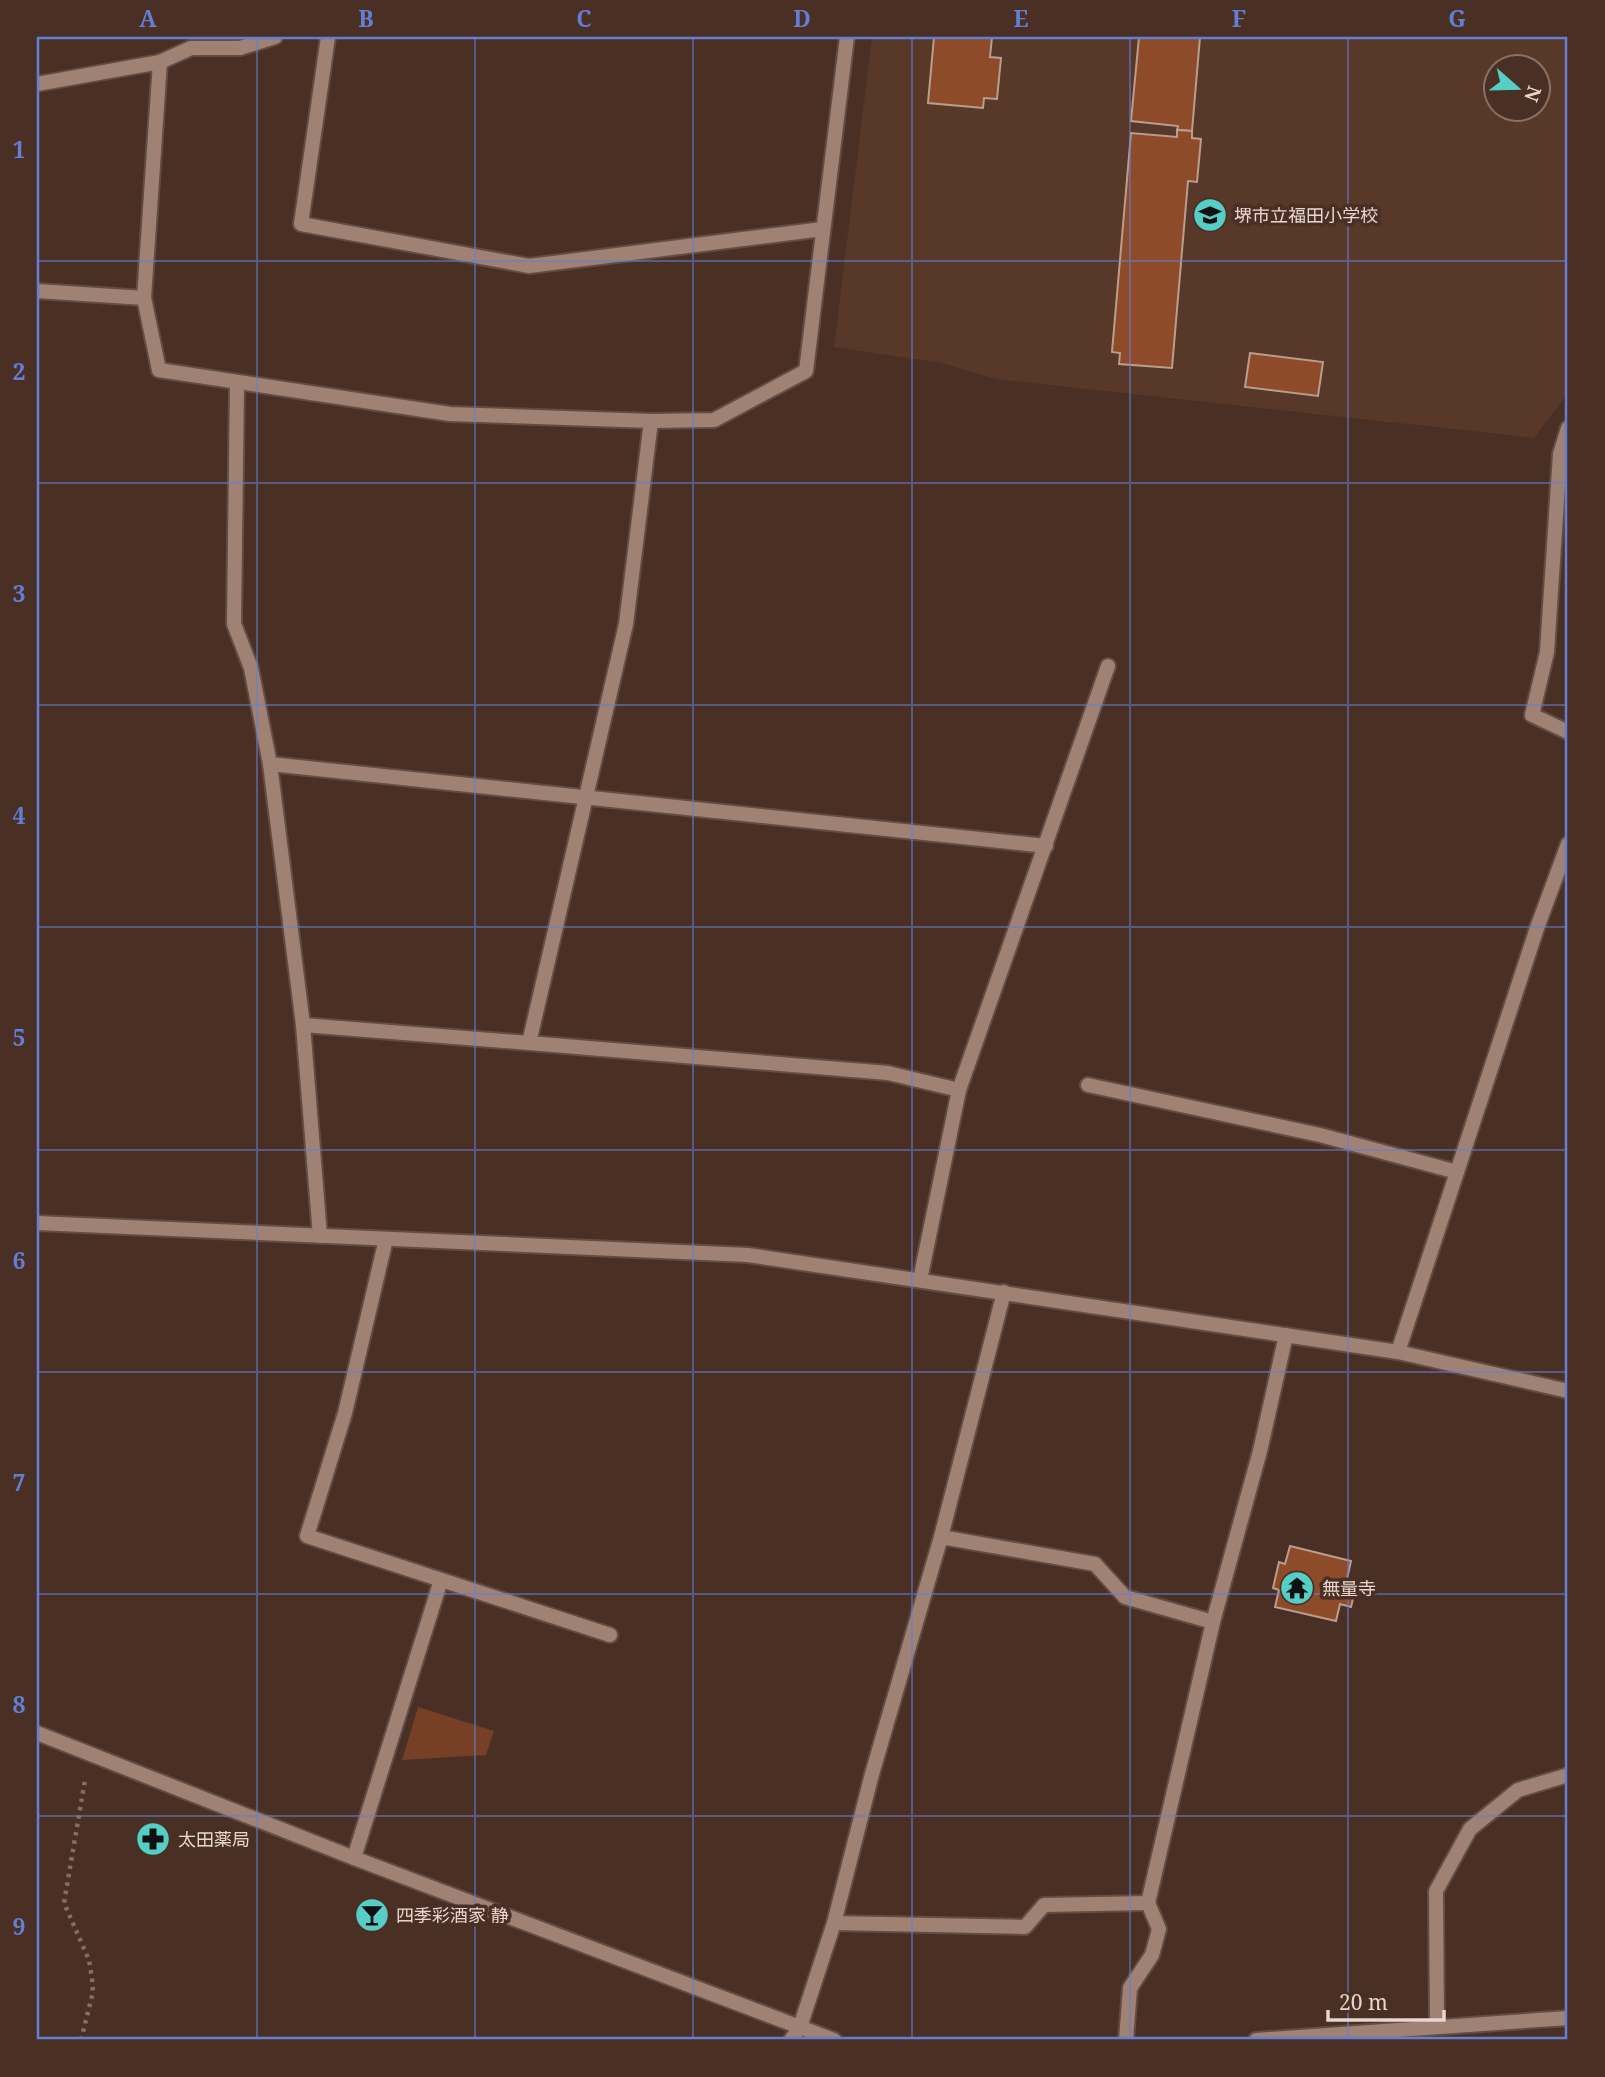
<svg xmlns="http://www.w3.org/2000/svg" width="1605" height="2077" font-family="'Noto Serif','Noto Sans JP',serif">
	<rect width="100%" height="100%" fill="#492f24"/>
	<path fill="#573829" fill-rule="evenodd" d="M872 37H1568V393L1534 438 996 379 942 363 834 347ZM1496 66H1538V108H1496Z"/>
	<polygon fill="#754025" points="418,1707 494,1731 486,1755 402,1760"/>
	<g fill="#8e4b29" stroke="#bb9d8e" stroke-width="2">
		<polygon points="934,37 992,37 990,57 1001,58 997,99 984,98 983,108 928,103"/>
		<polygon points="1139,37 1200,37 1192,131 1177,130 1178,126 1131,121"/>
		<polygon points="1177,130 1192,131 1192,138 1201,139 1197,182 1188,181 1172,368 1119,364 1120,353 1112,352 1131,133 1177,137"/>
		<polygon points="1250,353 1323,362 1318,396 1245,387"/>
		<polygon points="1290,1546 1351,1561 1347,1579 1357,1581 1351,1607 1340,1604 1336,1621 1275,1607 1279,1590 1273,1588 1279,1562 1285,1564"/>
	</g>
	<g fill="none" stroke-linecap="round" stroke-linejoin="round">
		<g stroke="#624c43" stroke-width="18">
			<g id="street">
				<polyline points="328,37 301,224 529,266 823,229"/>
				<polyline points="160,62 191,48 240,48 275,37"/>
				<polyline points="37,84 160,62 144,298 159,370 450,414 651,421 714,420 806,371 847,37"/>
				<polyline points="37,291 144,298"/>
				<polyline points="237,383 234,624 251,668 270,764 303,1025 320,1236"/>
				<polyline points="651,421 626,624 529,1043 888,1073 959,1090"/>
				<polyline points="1568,428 1560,454 1547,652 1532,715 1568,732"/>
				<polyline points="270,764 1046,846"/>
				<polyline points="303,1025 529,1043"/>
				<polyline points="1088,1085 1320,1135 1457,1172"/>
				<polyline points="37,1223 748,1255 1398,1352 1568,1391"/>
				<polyline points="386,1239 345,1413 307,1536 610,1635"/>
				<polyline points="920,1280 959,1090 1108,666"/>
				<polyline points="1398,1352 1537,928 1568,844"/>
				<polyline points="941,1537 1095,1564 1125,1597 1213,1622"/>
				<polyline points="37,1733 354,1858 834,2040"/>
				<polyline points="354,1858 441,1580"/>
				<polyline points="834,1923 1025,1927 1044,1905 1148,1903"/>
				<polyline points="1437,2027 1436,1891 1470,1829 1518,1790 1568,1775"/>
				<polyline points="791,2040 800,2027 834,1923 872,1774 941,1537 1004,1292"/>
				<polyline points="1126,2040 1130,1988 1152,1955 1159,1929 1148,1903 1213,1622 1260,1451 1286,1335"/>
				<polyline points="1256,2040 1568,2018"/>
			</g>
		</g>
		<polyline stroke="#856e65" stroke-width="4.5" stroke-dasharray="3.5 5" stroke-linecap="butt" points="81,2040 93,1992 92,1978 89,1960 64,1903 85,1780"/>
		<use href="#street" stroke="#9f8274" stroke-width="14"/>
	</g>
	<path fill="none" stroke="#647ed5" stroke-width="2" stroke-opacity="0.55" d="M257 37V2040M475 37V2040M693 37V2040M912 37V2040M1130 37V2040M1348 37V2040M37 261H1568M37 483H1568M37 705H1568M37 927H1568M37 1150H1568M37 1372H1568M37 1594H1568M37 1816H1568"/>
	<defs>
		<g id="school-disc" transform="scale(1.75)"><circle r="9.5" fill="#55cec6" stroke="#492f24"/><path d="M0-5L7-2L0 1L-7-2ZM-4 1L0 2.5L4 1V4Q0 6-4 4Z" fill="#111"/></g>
		<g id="temple-disc" transform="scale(1.75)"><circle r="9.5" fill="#55cec6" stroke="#492f24"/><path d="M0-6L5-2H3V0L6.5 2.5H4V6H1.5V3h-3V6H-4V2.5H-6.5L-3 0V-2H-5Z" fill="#111"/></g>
		<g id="pharmacy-disc" transform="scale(1.75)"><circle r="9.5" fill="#55cec6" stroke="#492f24"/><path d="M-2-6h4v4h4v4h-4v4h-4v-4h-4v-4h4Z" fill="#111"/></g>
		<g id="bar-disc" transform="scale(1.75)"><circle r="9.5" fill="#55cec6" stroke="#492f24"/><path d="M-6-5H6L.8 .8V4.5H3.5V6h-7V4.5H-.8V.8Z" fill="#111"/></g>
	</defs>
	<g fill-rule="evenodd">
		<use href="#school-disc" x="1210" y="215"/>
		<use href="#temple-disc" x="1297" y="1588"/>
		<use href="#pharmacy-disc" x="153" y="1839"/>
		<use href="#bar-disc" x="372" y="1915"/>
	</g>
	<g text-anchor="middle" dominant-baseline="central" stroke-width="7" stroke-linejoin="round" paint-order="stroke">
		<g font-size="18" fill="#e7d6cf" stroke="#492f24" text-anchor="start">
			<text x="1234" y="215">堺市立福田小学校</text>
			<text x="1322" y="1588">無量寺</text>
			<text x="178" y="1839">太田薬局</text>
			<text x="396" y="1915">四季彩酒家 静</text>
		</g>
	</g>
	<rect width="1605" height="2077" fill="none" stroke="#492f24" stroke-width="77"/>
	<g transform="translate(1517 88) rotate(110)"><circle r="33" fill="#492f24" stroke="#887268" stroke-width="2"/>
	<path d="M0-5L12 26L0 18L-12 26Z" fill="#55cec6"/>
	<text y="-10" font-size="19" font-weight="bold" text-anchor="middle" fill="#e7d6cf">N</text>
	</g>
	<path d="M1328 2010v10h116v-10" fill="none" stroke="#e7d6cf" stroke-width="3.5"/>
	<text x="1339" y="2010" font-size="21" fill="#e7d6cf" stroke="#492f24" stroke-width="5" paint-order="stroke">20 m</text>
	<rect x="38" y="38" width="1528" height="2000" fill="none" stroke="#647ed5" stroke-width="2.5"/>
	<g font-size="23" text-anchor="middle" font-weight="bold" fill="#647ed5">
		<text x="148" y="27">A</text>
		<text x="366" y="27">B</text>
		<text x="584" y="27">C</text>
		<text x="802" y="27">D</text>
		<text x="1021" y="27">E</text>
		<text x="1239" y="27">F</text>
		<text x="1457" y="27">G</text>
		<text x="19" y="158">1</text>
		<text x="19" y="380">2</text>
		<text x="19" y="602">3</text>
		<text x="19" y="824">4</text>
		<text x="19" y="1046">5</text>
		<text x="19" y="1269">6</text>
		<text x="19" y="1491">7</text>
		<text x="19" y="1713">8</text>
		<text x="19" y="1935">9</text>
	</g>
</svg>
